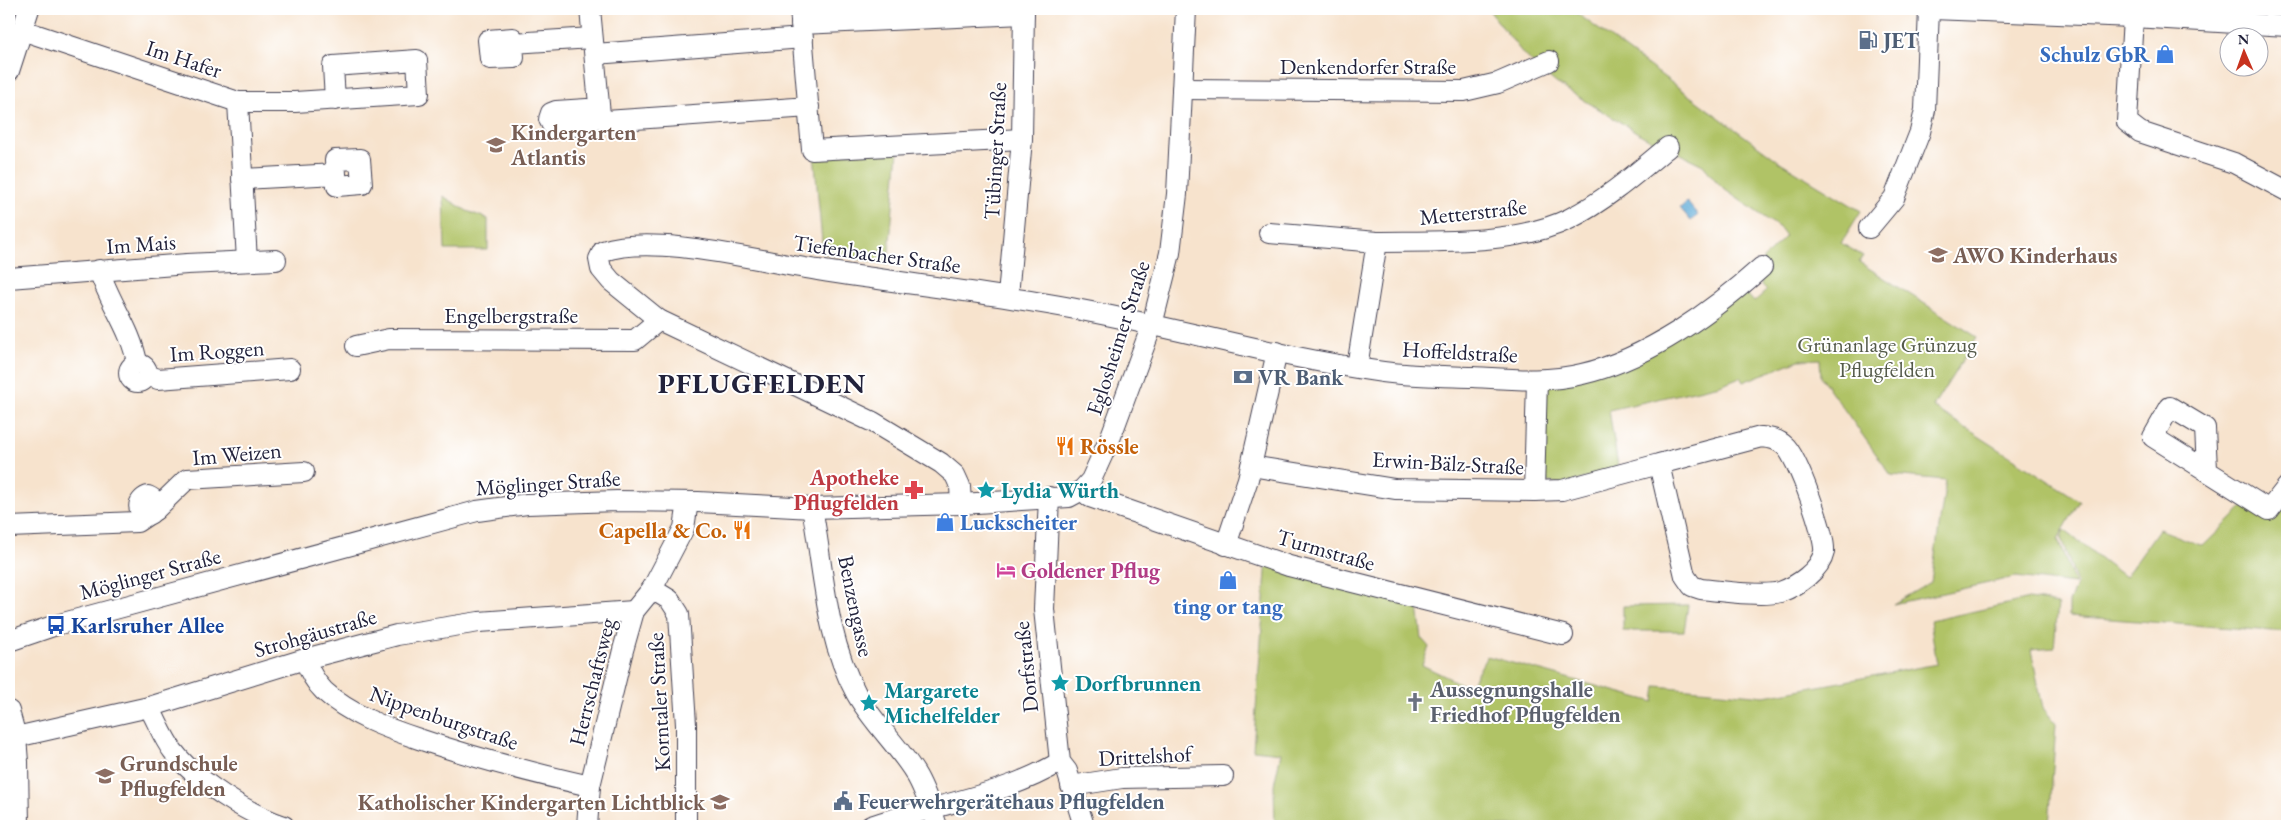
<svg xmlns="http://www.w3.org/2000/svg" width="2296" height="835" font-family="'EB Garamond',serif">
	<rect width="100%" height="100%" fill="#fff"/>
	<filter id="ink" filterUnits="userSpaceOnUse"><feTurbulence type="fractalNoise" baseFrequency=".02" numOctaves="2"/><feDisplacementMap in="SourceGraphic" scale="10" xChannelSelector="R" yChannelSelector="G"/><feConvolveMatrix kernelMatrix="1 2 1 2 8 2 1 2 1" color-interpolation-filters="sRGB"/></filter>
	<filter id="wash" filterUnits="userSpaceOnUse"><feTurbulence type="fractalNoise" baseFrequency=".0096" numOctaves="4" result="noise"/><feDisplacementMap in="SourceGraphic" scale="20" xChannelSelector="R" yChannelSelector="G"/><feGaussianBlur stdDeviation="1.12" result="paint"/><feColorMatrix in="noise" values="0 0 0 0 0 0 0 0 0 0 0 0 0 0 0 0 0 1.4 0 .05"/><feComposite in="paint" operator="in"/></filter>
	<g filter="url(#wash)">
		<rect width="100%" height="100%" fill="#f7e3cd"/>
		<g fill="#b0c366" stroke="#697250">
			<polygon points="1488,9 1571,9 1780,162 1861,211 1841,243 1863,256 1859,262 1977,337 1933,407 2080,501 2058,539 2075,584 2016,577 1893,604 1931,582 1946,480 1891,475 1821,377 1820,359 1799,360 1743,382 1740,377 1720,385 1609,410 1618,466 1566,485 1542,481 1546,387 1745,292 1754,302 1766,291 1761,286 1763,259 1786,236 1781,229 1721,187 1703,165 1643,136 1556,83 1524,55"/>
			<polygon points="898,151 888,264 823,253 814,154"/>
			<polygon points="443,196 467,211 488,219 488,250 445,250"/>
			<polygon points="2287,490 2287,632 2069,616 2069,602 2077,584 2061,538 2064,530 2125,577 2159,529 2203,546 2251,500 2269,512"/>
			<polygon points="1267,558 1417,598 1422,639 1429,647 1422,665 1469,688 1487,656 1654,702 1656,686 1765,696 1937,664 1930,621 2029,599 2058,604 2054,648 2031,650 2043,708 2056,724 2049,826 1275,826 1274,785 1281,753 1253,750"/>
			<polygon points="1688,605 1684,631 1623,631 1623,606"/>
		</g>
		<polygon fill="#5eabd7" stroke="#406689" points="1687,202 1698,215 1691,221 1680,208"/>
	</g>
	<g filter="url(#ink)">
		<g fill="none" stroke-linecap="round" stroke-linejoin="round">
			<g stroke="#423f51" stroke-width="22">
				<g id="minor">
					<polyline points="590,9 600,115"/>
					<polyline points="800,9 812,150 1022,139"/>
					<polyline points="1932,9 2133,17 2287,26"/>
					<polyline points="2133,17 2127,122 2140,132 2234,163 2287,191"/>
					<polyline points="801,24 1024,14"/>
					<polyline points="22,30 238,102 295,102 419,94 417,60 333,66 335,100"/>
					<polyline points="513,43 514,58 490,59 488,40 513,38 513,43 592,38"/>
					<polyline points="595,54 803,38"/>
					<polyline points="9,71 29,9"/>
					<polyline points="1182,89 1464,91 1498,83 1549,61"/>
					<polyline points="238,102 247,261"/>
					<polygon points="587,109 591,111 594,116 588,125 558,127 552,125 549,119 551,113 556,111"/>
					<polyline points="594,116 600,115 606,121 809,107"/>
					<polyline points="242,179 336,174 337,186 362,184 360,159 335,160 336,174"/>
					<polyline points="1869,228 1894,198 1920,132 1925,110 1929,9"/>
					<polyline points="1269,233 1377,242"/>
					<path d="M99 270C109 302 132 331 137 363"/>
					<polyline points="9,278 187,264 276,260"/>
					<polyline points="1008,296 1022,139 1024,9"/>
					<polyline points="356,346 389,339 635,340 659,320"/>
					<circle cx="138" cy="373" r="9"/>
					<path d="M1357 367 1377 242C1436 241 1516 245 1569 219 1605 201 1638 172 1668 147"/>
					<polyline points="147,375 158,379 290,369"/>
					<path d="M1251 466 1395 489 1534 491 1562 490 1659 464 1685 576 1692 586 1701 589C1721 591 1762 597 1780 592 1797 586 1820 571 1824 552 1826 536 1797 456 1785 446 1778 439 1770 438 1761 437L1659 464"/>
					<polyline points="2207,469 2205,428 2170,407 2153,437 2269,510 2287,487"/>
					<polyline points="1082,490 1090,497 1289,566 1563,635"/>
					<polyline points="1534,491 1537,380"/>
					<polyline points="1049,497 1044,609 1060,762 1067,771 1084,826"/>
					<path d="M961 504 960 486 955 475 941 463 873 422 659 320 611 281 601 269 599 259 603 251C655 233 762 262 818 270 905 284 994 293 1081 310 1182 329 1281 358 1383 372 1413 376 1443 376 1473 377 1509 379 1546 383 1582 374 1647 359 1713 311 1762 267"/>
					<path d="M812 508C824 570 825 636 856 693 872 722 898 745 915 773 925 789 931 809 937 826"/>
					<path d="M150 514C136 513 136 501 148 496 155 499 157 503 155 510"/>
					<polyline points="9,527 137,522 155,510 187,479 304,472"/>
					<polyline points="1226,545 1248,479 1277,352"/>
					<polyline points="652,589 670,600 679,614 686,725 686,826"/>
					<polyline points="9,641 56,625 477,511 527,504 617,501 698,502 812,508 961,504 1069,497 1082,490 1091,480 1111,436 1152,325 1170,253 1177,194 1186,9"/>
					<path d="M305 659C309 671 315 682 324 691 350 715 386 728 419 739 475 758 532 773 590 786"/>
					<path d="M149 707C157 721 163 738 173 751 197 782 248 814 284 826"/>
					<polyline points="9,711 16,737 18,762 19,826"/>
					<polyline points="16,737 149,707 305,659 397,635 479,622 634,611"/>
					<polyline points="1071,786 1122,778 1223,776"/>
					<polyline points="587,826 590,786 623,650 634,611 652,589 684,528 688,502"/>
					<path d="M871 826C933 805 1003 796 1060 762"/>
				</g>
			</g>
			<use href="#minor" stroke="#fff" stroke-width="20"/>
		</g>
	</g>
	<defs>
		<g id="fuel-bare" transform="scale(1.5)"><path d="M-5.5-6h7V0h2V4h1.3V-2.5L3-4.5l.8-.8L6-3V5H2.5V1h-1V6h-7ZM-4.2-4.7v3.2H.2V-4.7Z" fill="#5c6f8a" stroke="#fff" stroke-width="2.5" paint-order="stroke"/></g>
		<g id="shop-bare" transform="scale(1.5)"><path d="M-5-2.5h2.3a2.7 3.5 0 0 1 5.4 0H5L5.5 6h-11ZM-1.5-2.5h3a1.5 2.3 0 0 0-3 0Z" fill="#3f7fe0" stroke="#fff" stroke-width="2.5" paint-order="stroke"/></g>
		<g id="school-bare" transform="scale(1.5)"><path d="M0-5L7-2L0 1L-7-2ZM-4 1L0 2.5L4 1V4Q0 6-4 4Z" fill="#8d6e63" stroke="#fff" stroke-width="2.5" paint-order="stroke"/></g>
		<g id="bank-bare" transform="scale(1.5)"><path d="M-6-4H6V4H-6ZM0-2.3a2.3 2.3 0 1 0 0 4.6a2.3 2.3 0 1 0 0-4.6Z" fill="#5c6f8a" stroke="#fff" stroke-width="2.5" paint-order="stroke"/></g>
		<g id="restaurant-bare" transform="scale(1.5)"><path d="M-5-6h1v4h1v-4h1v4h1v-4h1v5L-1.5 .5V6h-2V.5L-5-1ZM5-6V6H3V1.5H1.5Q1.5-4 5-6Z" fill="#e8710a" stroke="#fff" stroke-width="2.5" paint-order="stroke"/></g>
		<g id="pharmacy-bare" transform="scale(1.5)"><path d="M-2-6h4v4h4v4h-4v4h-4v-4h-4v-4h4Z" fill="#e0444e" stroke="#fff" stroke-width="2.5" paint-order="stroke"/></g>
		<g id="sight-bare" transform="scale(1.5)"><path d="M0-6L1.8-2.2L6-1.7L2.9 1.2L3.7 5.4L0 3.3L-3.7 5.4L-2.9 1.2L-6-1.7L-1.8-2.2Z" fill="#0f9aa8" stroke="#fff" stroke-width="2.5" paint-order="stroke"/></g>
		<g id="hotel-bare" transform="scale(1.5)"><path d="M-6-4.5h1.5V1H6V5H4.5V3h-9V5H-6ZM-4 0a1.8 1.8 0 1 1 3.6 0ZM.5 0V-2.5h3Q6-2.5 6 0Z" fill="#d1479c" stroke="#fff" stroke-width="2.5" paint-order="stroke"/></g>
		<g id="bus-bare" transform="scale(1.5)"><path d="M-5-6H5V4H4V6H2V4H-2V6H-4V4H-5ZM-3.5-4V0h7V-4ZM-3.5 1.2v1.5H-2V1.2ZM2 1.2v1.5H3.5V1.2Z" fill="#1a4fb4" stroke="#fff" stroke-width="2.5" paint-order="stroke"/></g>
		<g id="church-bare" transform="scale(1.5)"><path d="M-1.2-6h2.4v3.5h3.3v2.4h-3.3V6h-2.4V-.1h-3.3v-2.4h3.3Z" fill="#6b7280" stroke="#fff" stroke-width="2.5" paint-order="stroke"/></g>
		<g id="civic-bare" transform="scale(1.5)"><path d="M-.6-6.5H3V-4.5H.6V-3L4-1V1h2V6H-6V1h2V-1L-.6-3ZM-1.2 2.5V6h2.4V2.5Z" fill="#5c6f8a" stroke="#fff" stroke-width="2.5" paint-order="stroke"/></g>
	</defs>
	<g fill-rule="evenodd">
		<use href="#fuel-bare" x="1868" y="40"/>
		<use href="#shop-bare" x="2165" y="54"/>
		<use href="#school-bare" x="496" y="145"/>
		<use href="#school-bare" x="1938" y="255"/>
		<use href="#bank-bare" x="1243" y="377"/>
		<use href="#restaurant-bare" x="1065" y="446"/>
		<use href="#pharmacy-bare" x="914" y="490"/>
		<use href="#sight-bare" x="986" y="490"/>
		<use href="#shop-bare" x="945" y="522"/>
		<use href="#restaurant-bare" x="742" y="530"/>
		<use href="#hotel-bare" x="1006" y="570"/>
		<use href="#shop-bare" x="1228" y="580"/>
		<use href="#bus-bare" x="56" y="625"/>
		<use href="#sight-bare" x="1060" y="683"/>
		<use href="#church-bare" x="1415" y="702"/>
		<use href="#sight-bare" x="869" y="703"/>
		<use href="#school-bare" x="105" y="776"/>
		<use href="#civic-bare" x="843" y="801"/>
		<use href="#school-bare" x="720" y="802"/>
	</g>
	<g text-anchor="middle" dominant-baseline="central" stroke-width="4" stroke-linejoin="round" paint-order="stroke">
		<g font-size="22" font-weight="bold" fill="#4e5e75" stroke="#fff" text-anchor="start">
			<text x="1883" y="40">JET</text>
			<text x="1258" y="377">VR Bank</text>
			<text x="858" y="801">Feuerwehrgerätehaus Pflugfelden</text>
		</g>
		<g font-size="22" font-weight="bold" fill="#366cbe" stroke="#fff" text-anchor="end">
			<text x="2150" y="54">Schulz GbR</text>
			<text x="960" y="522" text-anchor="start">Luckscheiter</text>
			<text x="1228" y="606" text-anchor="middle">ting or tang</text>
		</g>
		<g font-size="22" fill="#22223b" stroke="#fff">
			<text transform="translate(184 59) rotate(18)">Im Hafer</text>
			<text x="1368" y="66">Denkendorfer Straße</text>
			<text transform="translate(995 151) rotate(-87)">Tübinger Straße</text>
			<text transform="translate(1473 212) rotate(-6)">Metterstraße</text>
			<text transform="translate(141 244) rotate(-4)">Im Mais</text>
			<text transform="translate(877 254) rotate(8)">Tiefenbacher Straße</text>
			<text x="511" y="315">Engelbergstraße</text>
			<text transform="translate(1118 338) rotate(-72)">Eglosheimer Straße</text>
			<text transform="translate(217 351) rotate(-4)">Im Roggen</text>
			<text transform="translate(1460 352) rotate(3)">Hoffeldstraße</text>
			<text transform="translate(237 454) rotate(-5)">Im Weizen</text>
			<text transform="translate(1448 463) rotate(3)">Erwin-Bälz-Straße</text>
			<text transform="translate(548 483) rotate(-4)">Möglinger Straße</text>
			<text transform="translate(1326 550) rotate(16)">Turmstraße</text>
			<text transform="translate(150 574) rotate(-15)">Möglinger Straße</text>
			<text transform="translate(856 606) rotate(78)">Benzengasse</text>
			<text transform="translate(315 633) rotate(-16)">Strohgäustraße</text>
			<text transform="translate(1026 667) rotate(-96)">Dorfstraße</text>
			<text transform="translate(592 682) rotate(-76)">Herrschaftsweg</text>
			<text transform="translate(659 702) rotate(-93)">Korntaler Straße</text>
			<text transform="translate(444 718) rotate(19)">Nippenburgstraße</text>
			<text transform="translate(1145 756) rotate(-3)">Drittelshof</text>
		</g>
		<g font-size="22" font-weight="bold" fill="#785e54" stroke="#fff" text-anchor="start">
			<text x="511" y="132">Kindergarten<tspan x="511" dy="25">Atlantis</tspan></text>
			<text x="1953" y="255">AWO Kinderhaus</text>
			<text x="120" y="763">Grundschule<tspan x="120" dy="25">Pflugfelden</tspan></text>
			<text x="705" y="802" text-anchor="end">Katholischer Kindergarten Lichtblick</text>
		</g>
		<g font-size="22" fill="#545a4a" stroke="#fff">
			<text x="1887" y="344">Grünanlage Grünzug<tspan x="1887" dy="25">Pflugfelden</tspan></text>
		</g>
		<g font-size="22" font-weight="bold" fill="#c56008" stroke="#fff" text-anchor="start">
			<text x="1080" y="446">Rössle</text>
			<text x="727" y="530" text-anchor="end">Capella &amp; Co.</text>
		</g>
		<g font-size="22" font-weight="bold" fill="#be3a42" stroke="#fff" text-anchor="end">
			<text x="899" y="477">Apotheke<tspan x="899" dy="25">Pflugfelden</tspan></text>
		</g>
		<g font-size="22" font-weight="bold" fill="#0d838f" stroke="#fff" text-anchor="start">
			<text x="1001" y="490">Lydia Würth</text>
			<text x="1075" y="683">Dorfbrunnen</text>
			<text x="884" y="690">Margarete<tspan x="884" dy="25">Michelfelder</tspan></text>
		</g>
		<g font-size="22" font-weight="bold" fill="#b23c85" stroke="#fff" text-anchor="start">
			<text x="1021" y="570">Goldener Pflug</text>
		</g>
		<g font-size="22" font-weight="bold" fill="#164399" stroke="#fff" text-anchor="start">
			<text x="71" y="625">Karlsruher Allee</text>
		</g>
		<g font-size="22" font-weight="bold" fill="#5b616d" stroke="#fff" text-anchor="start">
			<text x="1430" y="689">Aussegnungshalle<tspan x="1430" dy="25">Friedhof Pflugfelden</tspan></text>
		</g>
		<g font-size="28" font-weight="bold" letter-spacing="1" fill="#22223b" stroke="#fff">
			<text x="762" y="383">PFLUGFELDEN</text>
		</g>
	</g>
	<rect width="2296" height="835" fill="none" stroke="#fff" stroke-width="30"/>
	<g transform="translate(2244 52) rotate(358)"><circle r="24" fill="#ffffff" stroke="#a7a7b1"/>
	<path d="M0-4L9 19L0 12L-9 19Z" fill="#c8321e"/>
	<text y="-8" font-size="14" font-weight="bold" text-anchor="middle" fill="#22223b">N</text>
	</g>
</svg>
